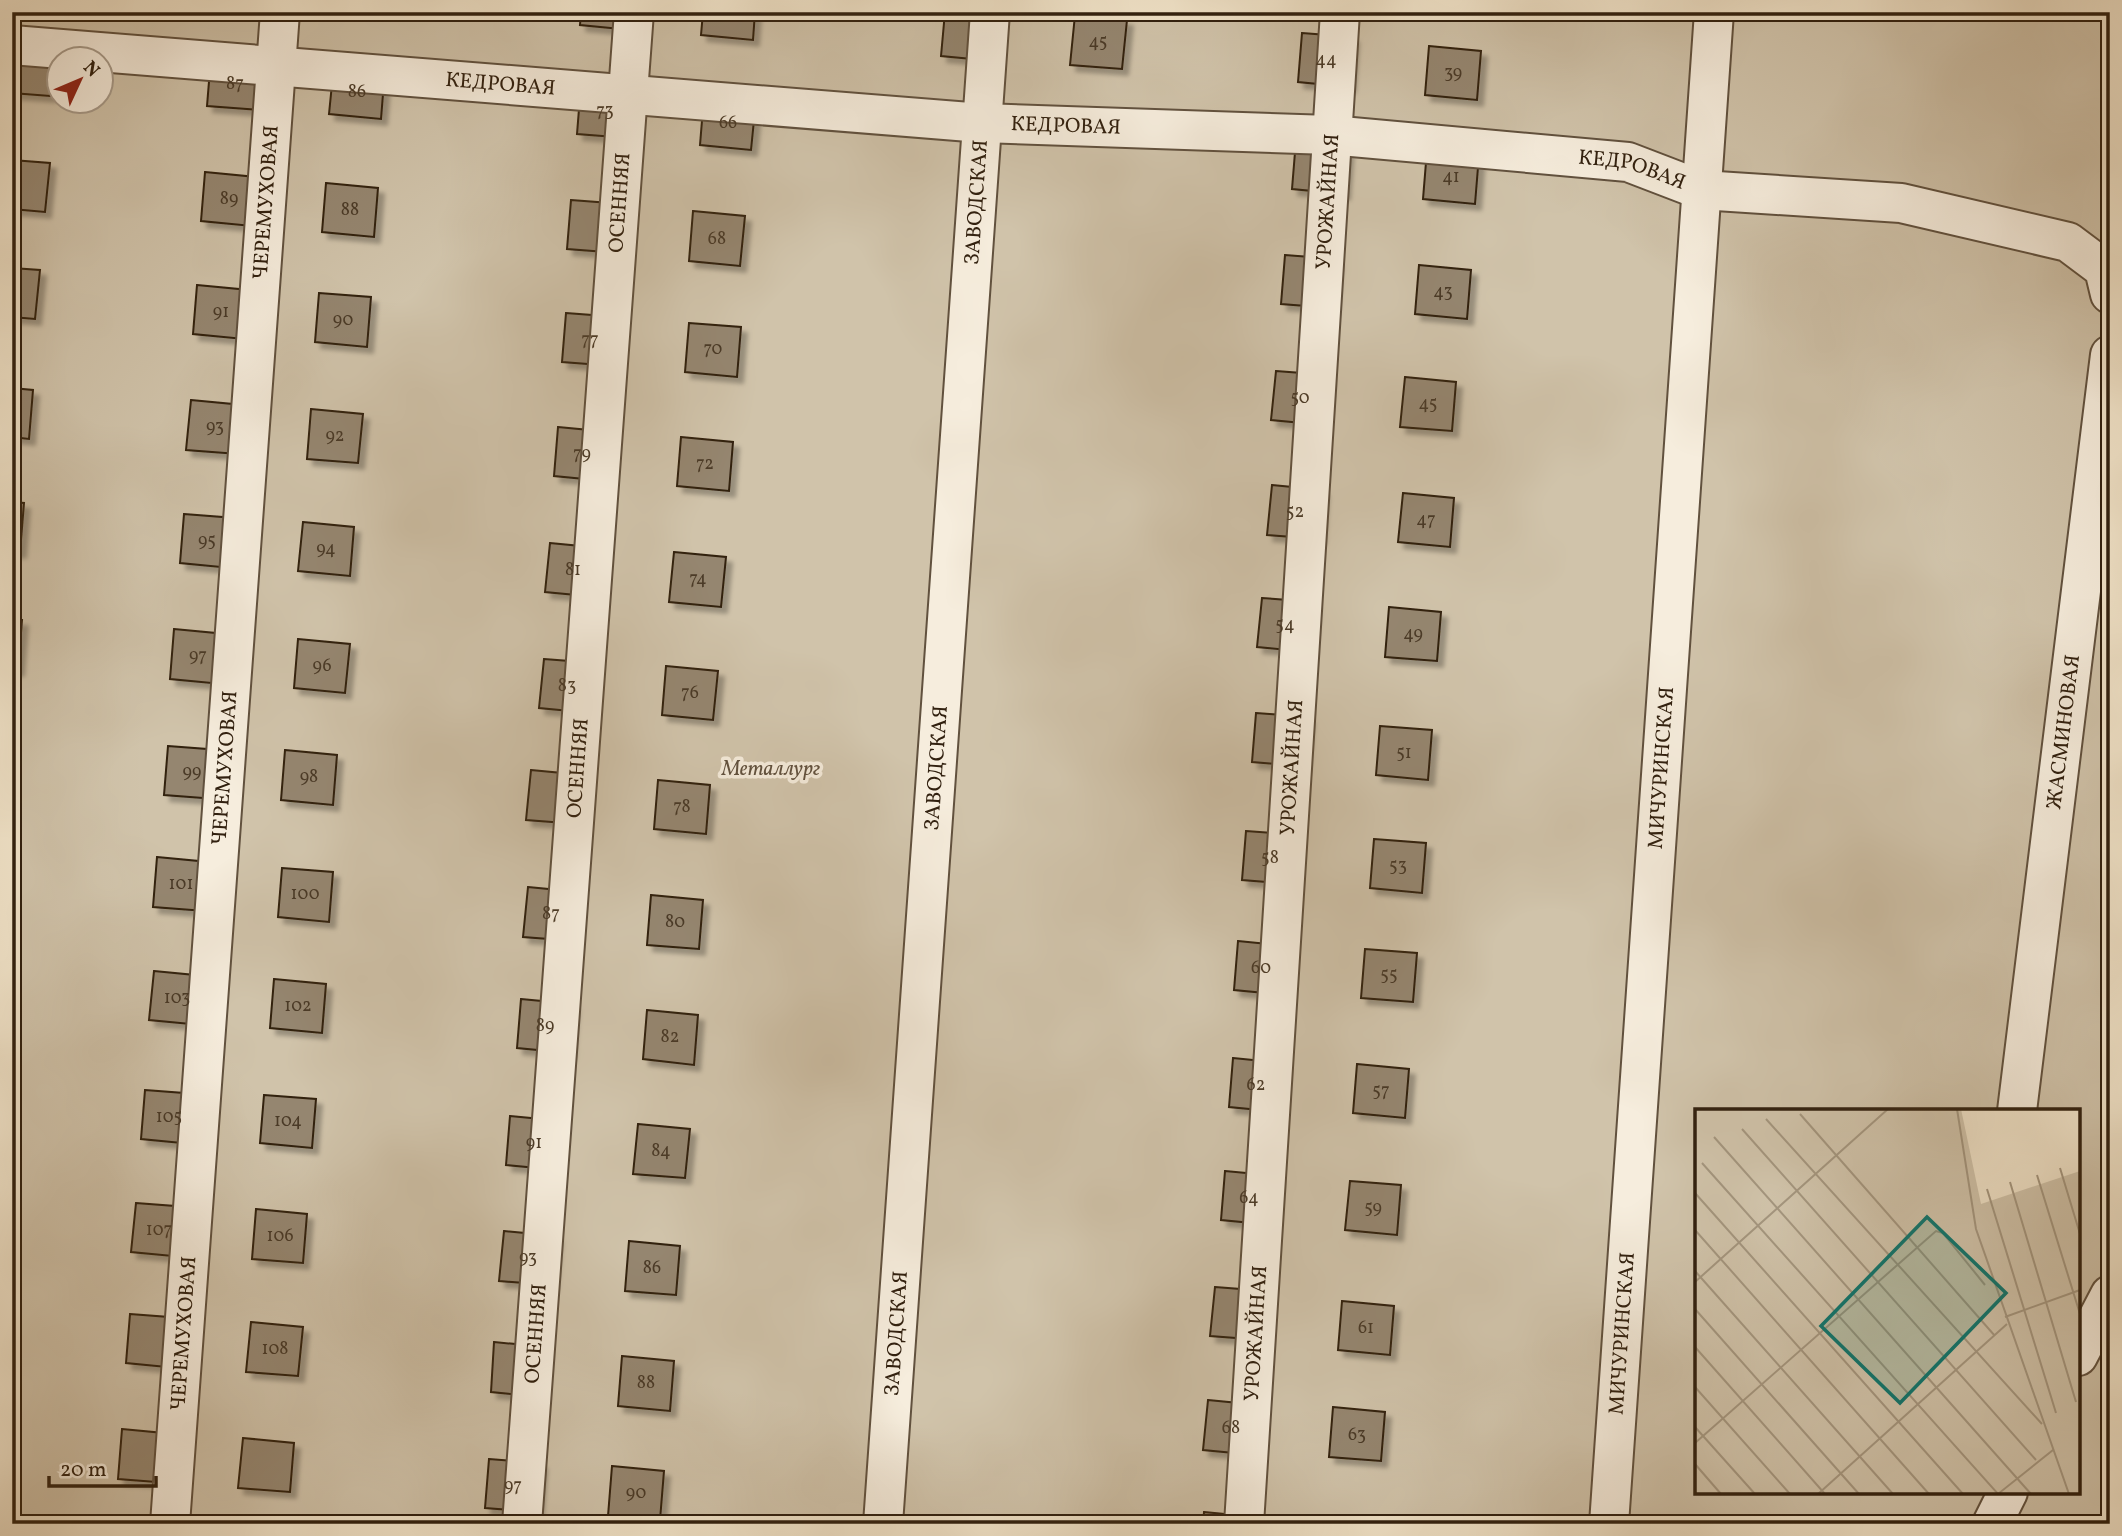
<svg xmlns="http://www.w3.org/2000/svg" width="2122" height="1536" font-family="Vollkorn,serif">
	<defs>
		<filter id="shadow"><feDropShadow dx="6" dy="6" stdDeviation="2" flood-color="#0004"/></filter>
	</defs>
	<rect width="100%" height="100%" fill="#f1e4ca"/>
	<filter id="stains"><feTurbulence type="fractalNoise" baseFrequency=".00286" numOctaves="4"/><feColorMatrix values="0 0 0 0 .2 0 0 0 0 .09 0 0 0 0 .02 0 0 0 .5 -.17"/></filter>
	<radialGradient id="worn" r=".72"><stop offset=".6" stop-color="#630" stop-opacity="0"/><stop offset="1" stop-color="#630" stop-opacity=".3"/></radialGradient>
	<path fill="#d0c3aa" stroke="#80725c" stroke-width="2" fill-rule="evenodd" d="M12 12H2110V1524H12ZM60 60H102V102H60ZM1697 1111H2078V1492H1697Z"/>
	<g fill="#958670" stroke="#31200f" stroke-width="2" filter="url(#shadow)">
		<polygon points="581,12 633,12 631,30 580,25"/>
		<polygon points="703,12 755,12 753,40 701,35"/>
		<polygon points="945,12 997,12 993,61 941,56"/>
		<polygon points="1075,15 1127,20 1122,69 1070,65"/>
		<polygon points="1302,33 1353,37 1349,87 1298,82"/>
		<polygon points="12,43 54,47 50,96 12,93"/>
		<polygon points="1429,46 1481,51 1477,100 1425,95"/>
		<polygon points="211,57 263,61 259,110 207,106"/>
		<polygon points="334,64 385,69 381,119 329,114"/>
		<polygon points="581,84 633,89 628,138 577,134"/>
		<polygon points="704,96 756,100 751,150 700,145"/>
		<polygon points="1296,140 1348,144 1344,194 1292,189"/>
		<polygon points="1427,150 1479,155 1475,204 1423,199"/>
		<polygon points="12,160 50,163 45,212 12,209"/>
		<polygon points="205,172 256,177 252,226 201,221"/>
		<polygon points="326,183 378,188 374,237 322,232"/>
		<polygon points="571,200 623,204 619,253 567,249"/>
		<polygon points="693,211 745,216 740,266 689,261"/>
		<polygon points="1285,255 1336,259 1332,308 1281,304"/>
		<polygon points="1419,265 1471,270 1467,319 1415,314"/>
		<polygon points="12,268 40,270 35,319 12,317"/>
		<polygon points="197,285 249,290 244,339 193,334"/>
		<polygon points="319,293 371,297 367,347 315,342"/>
		<polygon points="566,313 618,317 614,366 562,362"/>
		<polygon points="689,323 741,327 737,377 685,372"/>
		<polygon points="1276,371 1328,375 1323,425 1271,420"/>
		<polygon points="1405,377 1456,382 1452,431 1400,427"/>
		<polygon points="12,388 33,390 29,439 12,437"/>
		<polygon points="191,400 243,405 238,454 186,450"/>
		<polygon points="311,409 363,414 358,463 307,459"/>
		<polygon points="558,427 610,432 605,481 554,476"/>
		<polygon points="681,437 733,442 729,491 677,486"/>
		<polygon points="1272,485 1323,490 1319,539 1267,535"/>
		<polygon points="1403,493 1454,498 1450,547 1398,542"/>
		<polygon points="12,502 24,503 20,552 12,551"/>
		<polygon points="184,514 235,518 231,568 180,563"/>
		<polygon points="303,522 354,527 350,576 298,571"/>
		<polygon points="550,543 601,548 597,597 545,592"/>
		<polygon points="674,552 726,557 721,607 669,602"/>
		<polygon points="1262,598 1314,602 1309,652 1257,647"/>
		<polygon points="1389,607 1441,612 1437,661 1385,657"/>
		<polygon points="12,620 22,620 18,670 12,670"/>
		<polygon points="174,629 226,634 222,684 170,679"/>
		<polygon points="298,639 350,644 345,693 294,688"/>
		<polygon points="544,659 595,663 591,713 539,708"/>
		<polygon points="666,666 718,671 713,720 662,715"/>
		<polygon points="1256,713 1308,717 1303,766 1252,762"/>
		<polygon points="1380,726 1432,730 1428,780 1376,775"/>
		<polygon points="168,746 220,750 216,799 164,795"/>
		<polygon points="285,750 337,755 333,805 281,800"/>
		<polygon points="531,770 583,775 578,824 526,820"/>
		<polygon points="658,780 710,785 706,834 654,829"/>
		<polygon points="1246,831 1298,835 1294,884 1242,880"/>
		<polygon points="1374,839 1426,843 1422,893 1370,888"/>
		<polygon points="157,857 209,862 205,911 153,907"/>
		<polygon points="282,868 333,872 329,922 278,917"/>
		<polygon points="528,887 579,892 575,941 523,937"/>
		<polygon points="651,895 703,900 699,949 647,945"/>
		<polygon points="1238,941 1289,946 1285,995 1234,990"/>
		<polygon points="1365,949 1417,953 1413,1002 1361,998"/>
		<polygon points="154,971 205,976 201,1025 149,1020"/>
		<polygon points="274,979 326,984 322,1033 270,1028"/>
		<polygon points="521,999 573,1004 569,1053 517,1048"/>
		<polygon points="647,1010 698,1015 694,1065 643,1059"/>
		<polygon points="1233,1058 1284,1063 1280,1112 1229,1107"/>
		<polygon points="1357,1064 1409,1069 1405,1118 1353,1113"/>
		<polygon points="145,1090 197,1094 192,1144 141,1139"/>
		<polygon points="264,1095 316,1099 312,1148 260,1143"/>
		<polygon points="510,1116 562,1121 558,1170 506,1165"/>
		<polygon points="638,1124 690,1129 685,1178 633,1174"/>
		<polygon points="1225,1171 1277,1176 1273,1225 1221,1220"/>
		<polygon points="1350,1181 1401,1185 1397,1235 1345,1230"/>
		<polygon points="136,1203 188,1207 183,1257 131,1252"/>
		<polygon points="256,1209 307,1214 303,1263 252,1259"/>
		<polygon points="504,1231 556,1236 551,1285 499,1281"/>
		<polygon points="629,1241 680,1246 676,1295 625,1291"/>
		<polygon points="1215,1287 1266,1291 1262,1340 1210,1336"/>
		<polygon points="1342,1301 1394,1306 1390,1355 1338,1350"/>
		<polygon points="130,1314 182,1318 177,1368 126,1363"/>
		<polygon points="251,1322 303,1327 298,1376 246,1372"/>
		<polygon points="494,1342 546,1347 542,1397 491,1392"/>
		<polygon points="622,1356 674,1361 670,1411 618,1406"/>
		<polygon points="1208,1400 1259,1405 1255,1455 1203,1450"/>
		<polygon points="1333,1407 1385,1412 1381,1461 1329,1457"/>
		<polygon points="122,1429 174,1434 169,1483 118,1479"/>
		<polygon points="243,1438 294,1443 290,1492 238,1488"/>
		<polygon points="489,1459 541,1463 537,1512 485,1508"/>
		<polygon points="612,1466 664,1471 660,1520 608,1516"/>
		<polygon points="1204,1512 1255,1517 1255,1524 1203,1524"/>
	</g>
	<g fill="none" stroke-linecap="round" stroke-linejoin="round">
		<g stroke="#61513e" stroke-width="42">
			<g id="street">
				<path id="s1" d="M12 45 982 123 1330 135 1628 162 1701 190 1901 203 2068 242 2104 269 2110 294"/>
				<path id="s2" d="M2017 1111 2110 355"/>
				<polyline points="2078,1356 2110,1295"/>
				<path id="s3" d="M170 1524 280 12"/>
				<path id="s4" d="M522 1524 634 12"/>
				<path id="s5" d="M883 1524 990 12"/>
				<path id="s6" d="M1244 1524 1340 12"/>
				<path id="s7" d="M1609 1524 1714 12"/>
				<polyline points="1992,1524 2008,1492"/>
			</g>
		</g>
		<use href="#street" stroke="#f6eddd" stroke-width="38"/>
	</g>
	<g text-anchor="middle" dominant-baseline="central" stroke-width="7" stroke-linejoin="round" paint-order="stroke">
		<g font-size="18" fill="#4a3a27">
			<text x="1098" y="42">45</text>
			<text x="1326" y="60">44</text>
			<text x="1453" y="73">39</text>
			<text x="235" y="84">87</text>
			<text x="357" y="92">86</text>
			<text x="605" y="111">73</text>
			<text x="728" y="123">66</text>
			<text x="1451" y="177">41</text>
			<text x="229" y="199">89</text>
			<text x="350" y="210">88</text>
			<text x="717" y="239">68</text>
			<text x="1443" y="292">43</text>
			<text x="221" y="312">91</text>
			<text x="343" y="320">90</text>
			<text x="590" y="340">77</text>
			<text x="713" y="349">70</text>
			<text x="1300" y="398">50</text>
			<text x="1428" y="404">45</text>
			<text x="215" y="427">93</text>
			<text x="335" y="436">92</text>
			<text x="582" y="454">79</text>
			<text x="705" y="464">72</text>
			<text x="1295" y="512">52</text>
			<text x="1426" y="520">47</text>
			<text x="207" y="541">95</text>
			<text x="326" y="549">94</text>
			<text x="573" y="570">81</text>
			<text x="698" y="579">74</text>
			<text x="1285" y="625">54</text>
			<text x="1413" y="634">49</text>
			<text x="198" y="656">97</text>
			<text x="322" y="666">96</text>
			<text x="567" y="686">83</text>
			<text x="690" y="693">76</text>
			<text x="1404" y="753">51</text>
			<text x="192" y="772">99</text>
			<text x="309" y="777">98</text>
			<text x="682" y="807">78</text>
			<text x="1270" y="858">58</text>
			<text x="1398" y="866">53</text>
			<text x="181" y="884">101</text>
			<text x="305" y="894">100</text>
			<text x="551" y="914">87</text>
			<text x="675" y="922">80</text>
			<text x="1261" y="968">60</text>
			<text x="1389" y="975">55</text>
			<text x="177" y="998">103</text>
			<text x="298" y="1006">102</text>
			<text x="545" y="1026">89</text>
			<text x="670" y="1037">82</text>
			<text x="1256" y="1085">62</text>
			<text x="1381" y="1091">57</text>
			<text x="169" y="1117">105</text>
			<text x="288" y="1121">104</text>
			<text x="534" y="1143">91</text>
			<text x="661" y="1151">84</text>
			<text x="1249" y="1198">64</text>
			<text x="1373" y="1208">59</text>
			<text x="159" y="1230">107</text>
			<text x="280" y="1236">106</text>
			<text x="528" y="1258">93</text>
			<text x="652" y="1268">86</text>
			<text x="1366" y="1328">61</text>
			<text x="275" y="1349">108</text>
			<text x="646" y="1383">88</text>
			<text x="1231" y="1428">68</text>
			<text x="1357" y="1435">63</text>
			<text x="513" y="1486">97</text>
			<text x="636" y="1493">90</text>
		</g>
		<g font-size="21" fill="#31200f" stroke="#f6eddd">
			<text stroke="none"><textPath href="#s1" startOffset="490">КЕДРОВАЯ</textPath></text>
			<text stroke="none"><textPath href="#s1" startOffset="1057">КЕДРОВАЯ</textPath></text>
			<text stroke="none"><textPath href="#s1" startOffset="1626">КЕДРОВАЯ</textPath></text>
			<text stroke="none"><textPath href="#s5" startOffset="1325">ЗАВОДСКАЯ</textPath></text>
			<text stroke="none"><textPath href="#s6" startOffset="1325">УРОЖАЙНАЯ</textPath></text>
			<text stroke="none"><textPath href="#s3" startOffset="1325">ЧЕРЕМУХОВАЯ</textPath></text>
			<text stroke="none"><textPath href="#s4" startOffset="1325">ОСЕННЯЯ</textPath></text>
			<text stroke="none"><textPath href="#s2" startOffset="382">ЖАСМИНОВАЯ</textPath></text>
			<text stroke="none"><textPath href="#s3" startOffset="758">ЧЕРЕМУХОВАЯ</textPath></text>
			<text stroke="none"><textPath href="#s4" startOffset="758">ОСЕННЯЯ</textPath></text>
			<text stroke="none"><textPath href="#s5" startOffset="758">ЗАВОДСКАЯ</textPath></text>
			<text stroke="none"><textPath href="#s6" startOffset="758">УРОЖАЙНАЯ</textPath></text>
			<text stroke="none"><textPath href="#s7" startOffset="758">МИЧУРИНСКАЯ</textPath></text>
			<text stroke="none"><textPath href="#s4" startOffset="191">ОСЕННЯЯ</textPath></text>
			<text stroke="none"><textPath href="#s3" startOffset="191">ЧЕРЕМУХОВАЯ</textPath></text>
			<text stroke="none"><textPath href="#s5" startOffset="191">ЗАВОДСКАЯ</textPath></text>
			<text stroke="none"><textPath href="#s6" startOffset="191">УРОЖАЙНАЯ</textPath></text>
			<text stroke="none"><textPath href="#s7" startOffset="191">МИЧУРИНСКАЯ</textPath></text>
		</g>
		<g font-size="21" font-style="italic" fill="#61513e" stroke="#f6eddd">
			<text x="771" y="769">Металлург</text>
		</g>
	</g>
	<g transform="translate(1695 1109)">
		<rect width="385" height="385" fill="#f1e4ca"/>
		<path d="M0 0H266L286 95 385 62V385H0Z" fill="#d0c3aa"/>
		<path fill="none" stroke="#a4967f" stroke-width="2" d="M262 0 281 120 374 385M105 5 300 227M71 10 347 315M47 20 341 351M19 28 336 385M7 54 303 385 358 341M365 59 385 125M342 66 385 205M315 73 381 293M292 80 361 304M0 84 268 385M0 121 234 385M0 162 198 385M0 173 193 0M0 200 164 385M310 208 385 181M0 238 130 385M0 278 95 385M0 318 60 385M0 334 241 122 248 124 290 176M0 355 26 385M123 385 312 215"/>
		<path fill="#0f766e" fill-opacity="0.15" stroke="#0f766e" stroke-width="3.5" d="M232 108 311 184 205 294 126 217Z"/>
		<rect width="385" height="385" fill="none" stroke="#31200f" stroke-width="3.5"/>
	</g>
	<rect width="2122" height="1536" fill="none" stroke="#f1e4ca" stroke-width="42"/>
	<rect x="14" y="14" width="2094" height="1508" fill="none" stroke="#31200f" stroke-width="3.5"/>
	<rect x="21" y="21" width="2080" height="1494" fill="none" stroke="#31200f" stroke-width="2"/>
	<g transform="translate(80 80) rotate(46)"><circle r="33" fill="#f6eddd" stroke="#a79b8b" stroke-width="2"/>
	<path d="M0-5L12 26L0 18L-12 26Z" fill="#8f2418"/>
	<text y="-10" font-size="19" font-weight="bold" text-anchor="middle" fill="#31200f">N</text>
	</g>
	<path d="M49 1476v10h107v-10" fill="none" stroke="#31200f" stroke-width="3.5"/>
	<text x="60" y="1476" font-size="21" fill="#31200f" stroke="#f6eddd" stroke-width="5" paint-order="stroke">20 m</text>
	<rect width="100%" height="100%" filter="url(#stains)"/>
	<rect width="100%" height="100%" fill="url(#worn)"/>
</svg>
